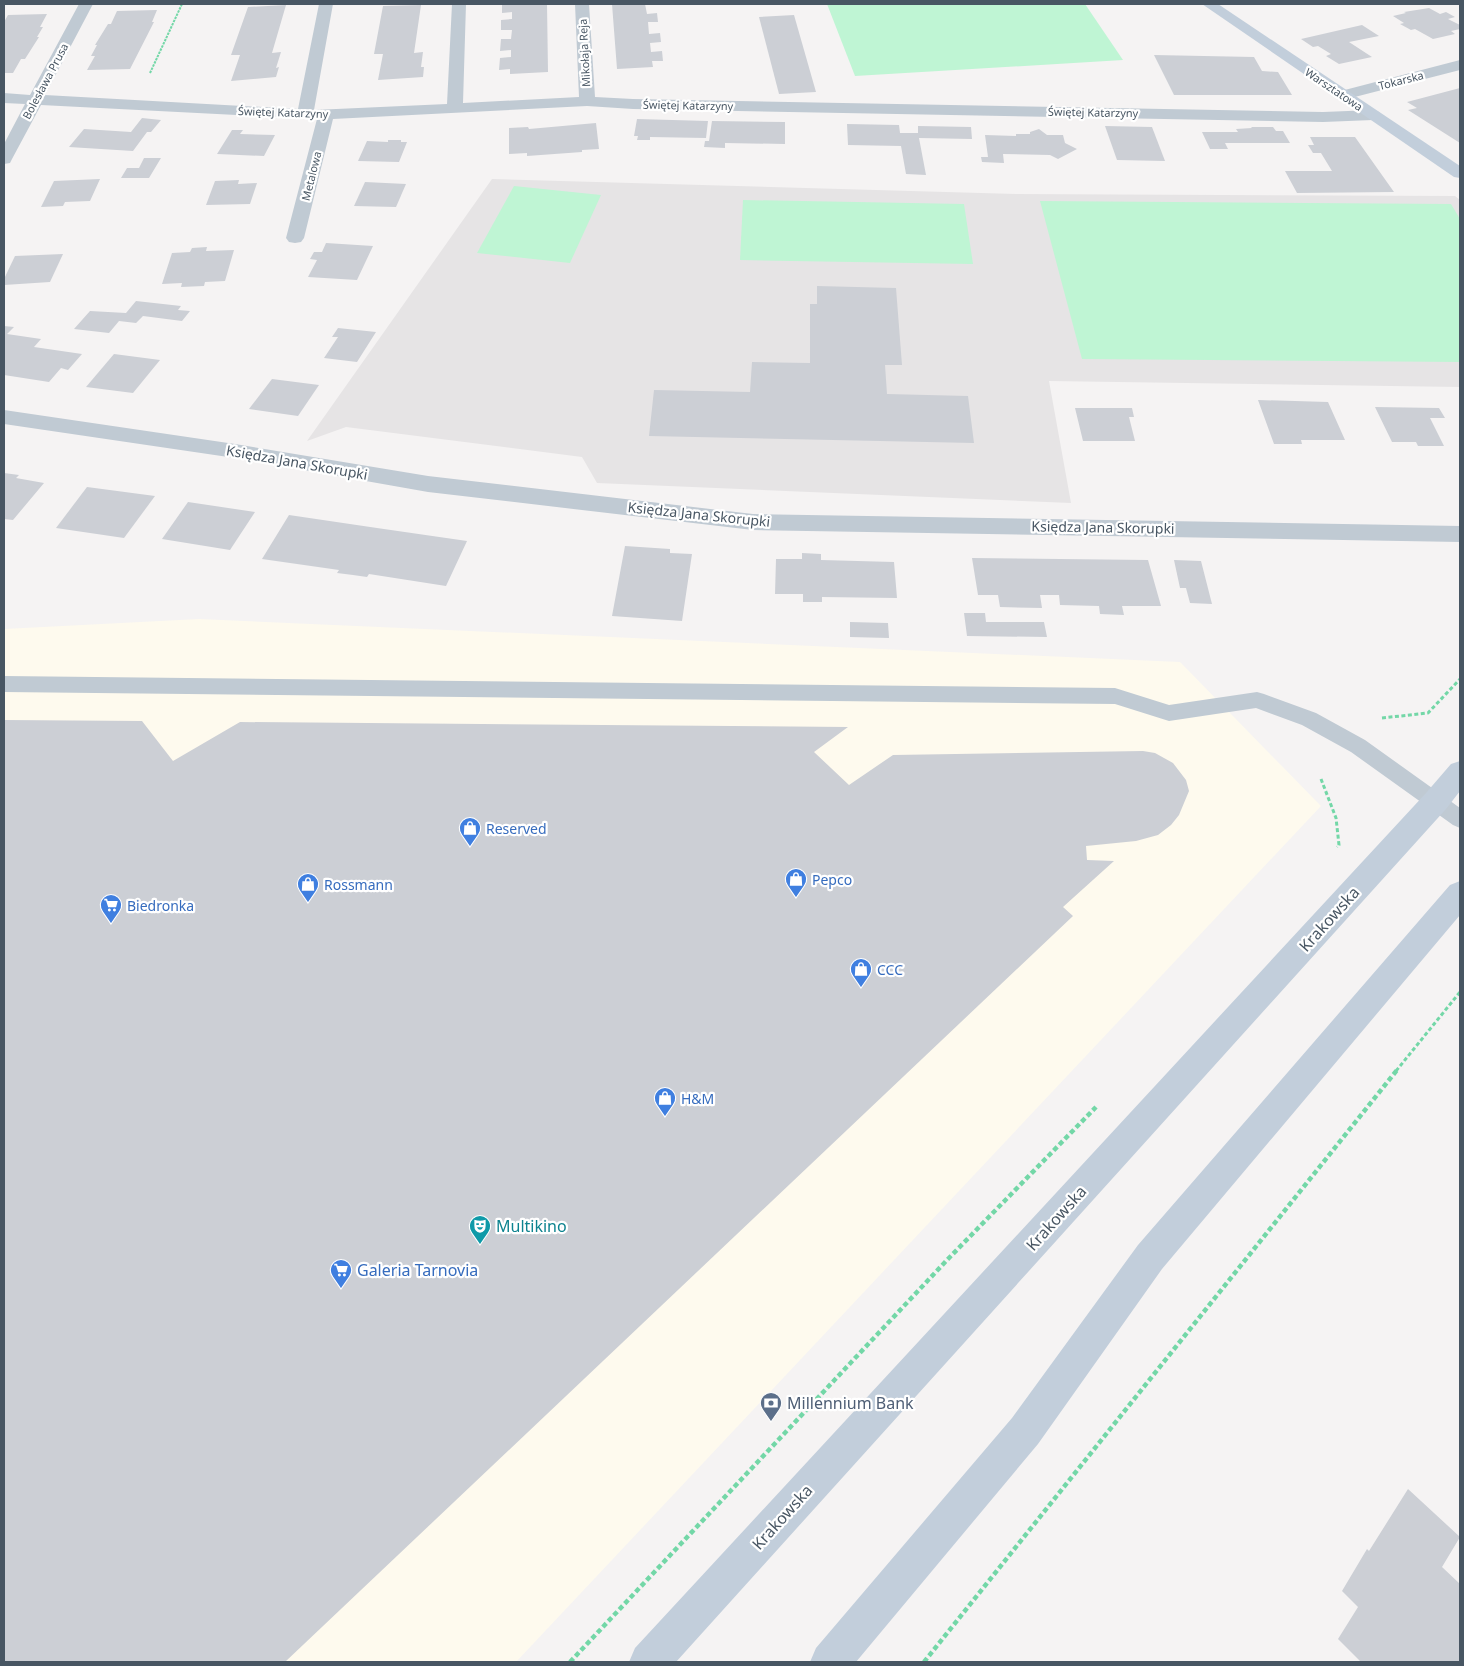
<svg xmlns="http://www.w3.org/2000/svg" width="1464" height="1666" font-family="'Noto Sans',sans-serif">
	<rect width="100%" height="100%" fill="#f5f3f3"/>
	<polygon fill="#fefaee" points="199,619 1180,662 1321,806 516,1662 4,1662 4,629"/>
	<polygon fill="#e6e4e5" points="492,179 1016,194 1455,196 1460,200 1460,387 1049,381 1071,503 597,483 582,457 346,427 307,441"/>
	<g fill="#bff5d4">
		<polygon points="827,4 1085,4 1123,60 855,76"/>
		<polygon points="514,186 601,195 570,263 477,253"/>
		<polygon points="743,200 964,204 973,264 740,260"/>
		<polygon points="1040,201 1451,204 1460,219 1460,362 1082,359"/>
	</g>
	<g fill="#cccfd5">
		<polygon points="502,4 547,4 548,72 510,74 510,69 499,70 500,58 511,57 511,50 500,51 501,39 511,39 512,30 501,30 501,20 512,19 512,12 502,13"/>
		<polygon points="612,4 645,4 647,14 657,13 658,22 648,22 649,34 660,33 661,42 650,43 651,52 662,51 663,61 652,61 653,67 617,69"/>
		<polygon points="286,5 272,53 281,52 276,68 279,67 276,77 231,81 240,55 231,55 248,7"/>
		<polygon points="421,5 414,53 423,52 421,67 424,67 423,77 378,80 383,54 374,54 383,6"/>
		<polygon points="1429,8 1440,14 1446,12 1455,17 1448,19 1460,25 1460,29 1451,31 1455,34 1433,39 1415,29 1411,30 1400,24 1404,23 1393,16 1406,13 1404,12"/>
		<polygon points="157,10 152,22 154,22 130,69 87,70 95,56 91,56 97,45 95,45 108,24 111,24 117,11"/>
		<polygon points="47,14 40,27 43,27 37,37 39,37 25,59 21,59 13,73 4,73 4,22 8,15"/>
		<polygon points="794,15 816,92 779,94 759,17"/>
		<polygon points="1362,25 1379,36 1349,42 1372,57 1339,64 1326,56 1331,54 1318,46 1313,47 1301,39"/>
		<polygon points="1154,55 1254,57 1262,71 1278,72 1292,95 1174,95"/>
		<polygon points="1460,88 1460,143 1408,110 1417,108 1407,102"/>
		<polygon points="142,118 161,120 151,132 147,132 133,151 69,147 84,129 131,132"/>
		<polygon points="637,119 708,121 706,138 650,137 650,140 637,140 638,136 634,136"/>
		<polygon points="712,121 785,122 785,144 725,143 725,148 704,147 705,141 709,141"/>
		<polygon points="596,123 599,149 582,150 582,152 527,156 527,153 509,154 509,128 528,127 529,129"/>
		<polygon points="847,124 899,125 900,133 918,133 918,126 971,127 972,139 919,138 926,175 906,174 901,146 848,145"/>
		<polygon points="1105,126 1152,127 1165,161 1117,160"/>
		<polygon points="1251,127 1273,127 1276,131 1283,131 1290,143 1225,143 1228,149 1210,149 1202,132 1238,132 1236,129 1252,128"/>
		<polygon points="1039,129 1047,135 1063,135 1065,143 1077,149 1058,159 1050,155 1003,154 1004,163 982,162 981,157 988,157 985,135 1016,136 1016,134 1030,134 1030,132"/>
		<polygon points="232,130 243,130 240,134 275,135 264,156 217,154"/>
		<polygon points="1310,137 1355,137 1394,192 1297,193 1285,171 1332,171 1321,153 1313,153 1308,145 1314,145"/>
		<polygon points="388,140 401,140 401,142 407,142 399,162 358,161 367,141 388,142"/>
		<polygon points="144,158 161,158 149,178 121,178 127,168 139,168"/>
		<polygon points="100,179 90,201 65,202 63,206 41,207 54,181"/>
		<polygon points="239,180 238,184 257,183 250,204 206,205 215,181"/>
		<polygon points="365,182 406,184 396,207 354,206"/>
		<polygon points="326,243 373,246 357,280 308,277 317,260 310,259 314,252 322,252"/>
		<polygon points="207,247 206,251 234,250 225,281 205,282 204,286 181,287 182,283 162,284 172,253 190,252 192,248"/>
		<polygon points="63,254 50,282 4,285 4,279 15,256"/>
		<polygon points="817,286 896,288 902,365 885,365 887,394 968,396 974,443 649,436 654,390 750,392 752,362 810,363 810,304 817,304"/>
		<polygon points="136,301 181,306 178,310 190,311 182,321 143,316 136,323 119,321 109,333 74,329 90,311 126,313"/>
		<polygon points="4,326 14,327 7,334 41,339 34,347 82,354 68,370 61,368 49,382 4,375"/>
		<polygon points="338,328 376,332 357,362 324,358 338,337 332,337"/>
		<polygon points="114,354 160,360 133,393 86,387"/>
		<polygon points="272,379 319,385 298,416 249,409"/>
		<polygon points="1258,400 1328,402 1345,440 1301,440 1302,444 1274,444"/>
		<polygon points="1375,407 1439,408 1445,418 1430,418 1444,446 1418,446 1416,442 1392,442"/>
		<polygon points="1075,408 1132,408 1134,417 1129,417 1135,441 1083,441"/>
		<polygon points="4,473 19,475 16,478 44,483 13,520 4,519"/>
		<polygon points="87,487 155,496 124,538 56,528"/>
		<polygon points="188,502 255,512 230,550 162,539"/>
		<polygon points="289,515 377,528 467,541 446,586 369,574 367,577 353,575 337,573 339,570 262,559"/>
		<polygon points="625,546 670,549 670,553 692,554 682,621 612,616"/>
		<polygon points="802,553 821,554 821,560 894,562 897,598 822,597 822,602 803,602 803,594 775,594 776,559 802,559"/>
		<polygon points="972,558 1148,560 1161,606 1122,606 1124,615 1100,614 1099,606 1060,605 1059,595 1040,595 1042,608 1000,607 998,595 978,595"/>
		<polygon points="1174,560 1201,561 1212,604 1190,603 1186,588 1180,588"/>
		<polygon points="964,613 985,613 986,622 1044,622 1047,637 967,636"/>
		<polygon points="850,622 888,623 889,638 850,637"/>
		<polygon points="4,720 142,721 173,761 240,722 848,727 814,752 849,785 893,755 1143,751 1155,753 1173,763 1186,780 1189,791 1179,815 1171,825 1158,835 1136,841 1086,846 1087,860 1114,861 1063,907 1073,916 285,1662 4,1662"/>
		<polygon points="1408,1489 1460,1537 1442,1567 1460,1584 1460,1662 1361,1662 1338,1639 1358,1607 1342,1591 1367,1549 1369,1551"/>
	</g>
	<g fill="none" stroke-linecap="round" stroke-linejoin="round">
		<polyline stroke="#73d7a7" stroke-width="2" stroke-dasharray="2.5 1" stroke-linecap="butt" points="150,73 182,4"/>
		<g stroke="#73d7a7" stroke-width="3" stroke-dasharray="4 2.5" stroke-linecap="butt">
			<polyline points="1382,718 1428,713 1460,679"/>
			<polyline points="1321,779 1336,818 1339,845 1337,847"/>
			<polyline points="1396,1071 1460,992"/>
		</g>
		<g stroke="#73d7a7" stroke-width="4.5" stroke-dasharray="5 3" stroke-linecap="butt">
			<polyline points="570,1662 948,1259 1096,1107"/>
			<polyline points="924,1662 1397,1070"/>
		</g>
		<polygon fill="#c0cad3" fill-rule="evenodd" points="4,676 1115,688 1169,705 1257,692 1264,694 1316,713 1365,740 1460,808 1460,828 1453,825 1351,752 1302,725 1256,708 1169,721 1115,704 4,692"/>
		<g fill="#c0cad3" fill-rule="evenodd">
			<polygon points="79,4 93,4 45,95 298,109 319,4 333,4 314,110 447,104 452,4 466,4 463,103 579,97 575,4 589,4 595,97 633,99 1323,112 1373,110 1379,112 1381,115 1379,118 1373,120 1323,122 633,109 587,106 333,119 304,238 301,242 295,243 289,242 286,238 317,119 41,105 12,159 10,163 4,164 4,144 25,104 4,103 4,93 30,95"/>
			<polygon points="1460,60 1460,70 1343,100 1337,98 1335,95 1337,92"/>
			<polygon points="4,410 235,444 428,476 753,514 1460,526 1460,542 753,530 428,492 235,458 4,424"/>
		</g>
		<g fill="#c2cedb" fill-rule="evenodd">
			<polygon points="1202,4 1218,4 1460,166 1460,178 1454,177"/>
			<polygon points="1460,761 1460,791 1446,809 676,1662 629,1662 635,1648 1426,793 1451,764"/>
			<polygon points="1460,881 1460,915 1162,1269 1038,1444 856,1662 810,1662 816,1648 1012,1418 1138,1245 1450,885"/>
		</g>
	</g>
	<defs>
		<g id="shop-pin" transform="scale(1.125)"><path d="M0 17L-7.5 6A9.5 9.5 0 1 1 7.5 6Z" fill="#3f7fe0" stroke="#fff"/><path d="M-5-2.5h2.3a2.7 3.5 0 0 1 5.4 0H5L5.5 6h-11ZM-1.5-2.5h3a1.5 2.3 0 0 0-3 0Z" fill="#fff"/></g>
		<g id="supermarket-pin" transform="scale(1.125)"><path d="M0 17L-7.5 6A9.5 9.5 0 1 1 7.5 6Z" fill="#3f7fe0" stroke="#fff"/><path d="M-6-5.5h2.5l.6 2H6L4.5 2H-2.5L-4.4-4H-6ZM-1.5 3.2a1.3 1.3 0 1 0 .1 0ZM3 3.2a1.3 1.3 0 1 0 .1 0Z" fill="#fff"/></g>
		<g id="theatre-pin" transform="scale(1.125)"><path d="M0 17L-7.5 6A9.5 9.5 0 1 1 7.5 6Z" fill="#0f9aa8" stroke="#fff"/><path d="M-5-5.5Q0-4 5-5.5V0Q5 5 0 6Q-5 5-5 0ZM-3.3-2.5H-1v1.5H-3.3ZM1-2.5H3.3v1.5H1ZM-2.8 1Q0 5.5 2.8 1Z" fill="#fff"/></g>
		<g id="bank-pin" transform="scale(1.125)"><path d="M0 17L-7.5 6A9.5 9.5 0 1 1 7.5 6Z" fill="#5c6f8a" stroke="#fff"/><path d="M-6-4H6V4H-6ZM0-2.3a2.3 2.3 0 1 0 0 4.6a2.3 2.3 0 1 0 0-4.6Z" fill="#fff"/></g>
	</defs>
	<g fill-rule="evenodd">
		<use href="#shop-pin" x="470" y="828"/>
		<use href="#shop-pin" x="796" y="879"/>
		<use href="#shop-pin" x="308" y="884"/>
		<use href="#supermarket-pin" x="111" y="905"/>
		<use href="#shop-pin" x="861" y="969"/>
		<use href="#shop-pin" x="665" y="1098"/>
		<use href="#theatre-pin" x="480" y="1226"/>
		<use href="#supermarket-pin" x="341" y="1270"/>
		<use href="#bank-pin" x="771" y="1403"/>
	</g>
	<g text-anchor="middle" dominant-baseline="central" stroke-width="4.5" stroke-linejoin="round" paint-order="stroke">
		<g font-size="11" fill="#485663" stroke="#fff">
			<text transform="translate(584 53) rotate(-93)">Mikołaja Reja</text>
			<text transform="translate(1401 80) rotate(-14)">Tokarska</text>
			<text transform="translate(45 81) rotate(-62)">Bolesława Prusa</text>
			<text transform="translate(1334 89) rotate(34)">Warsztatowa</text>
			<text transform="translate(688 105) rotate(1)">Świętej Katarzyny</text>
			<text transform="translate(283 112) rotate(2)">Świętej Katarzyny</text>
			<text transform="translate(1093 112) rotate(1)">Świętej Katarzyny</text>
			<text transform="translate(311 176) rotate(-76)">Metalowa</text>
		</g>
		<g font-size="14" fill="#485663" stroke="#fff">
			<text transform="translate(297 462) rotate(10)">Księdza Jana Skorupki</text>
			<text transform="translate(699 514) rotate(6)">Księdza Jana Skorupki</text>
			<text transform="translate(1103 527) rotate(1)">Księdza Jana Skorupki</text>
		</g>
		<g font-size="14" fill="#366cbe" stroke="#fff" text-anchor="start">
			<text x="486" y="828">Reserved</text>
			<text x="812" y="879">Pepco</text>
			<text x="324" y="884">Rossmann</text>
			<text x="127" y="905">Biedronka</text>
			<text x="877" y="969">CCC</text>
			<text x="681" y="1098">H&amp;M</text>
		</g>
		<g font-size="16" fill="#485663" stroke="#fff">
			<text transform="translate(1329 919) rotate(-48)">Krakowska</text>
			<text transform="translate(1056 1218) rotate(-48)">Krakowska</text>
			<text transform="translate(782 1517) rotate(-48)">Krakowska</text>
		</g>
		<g font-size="16" fill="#0d838f" stroke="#fff" text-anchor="start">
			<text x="496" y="1226">Multikino</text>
		</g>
		<g font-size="16" fill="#366cbe" stroke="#fff" text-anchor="start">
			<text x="357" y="1270">Galeria Tarnovia</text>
		</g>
		<g font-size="16" fill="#4e5e75" stroke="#fff" text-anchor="start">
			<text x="787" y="1403">Millennium Bank</text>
		</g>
	</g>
	<rect width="1464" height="1666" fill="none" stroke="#485663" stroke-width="10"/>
</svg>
